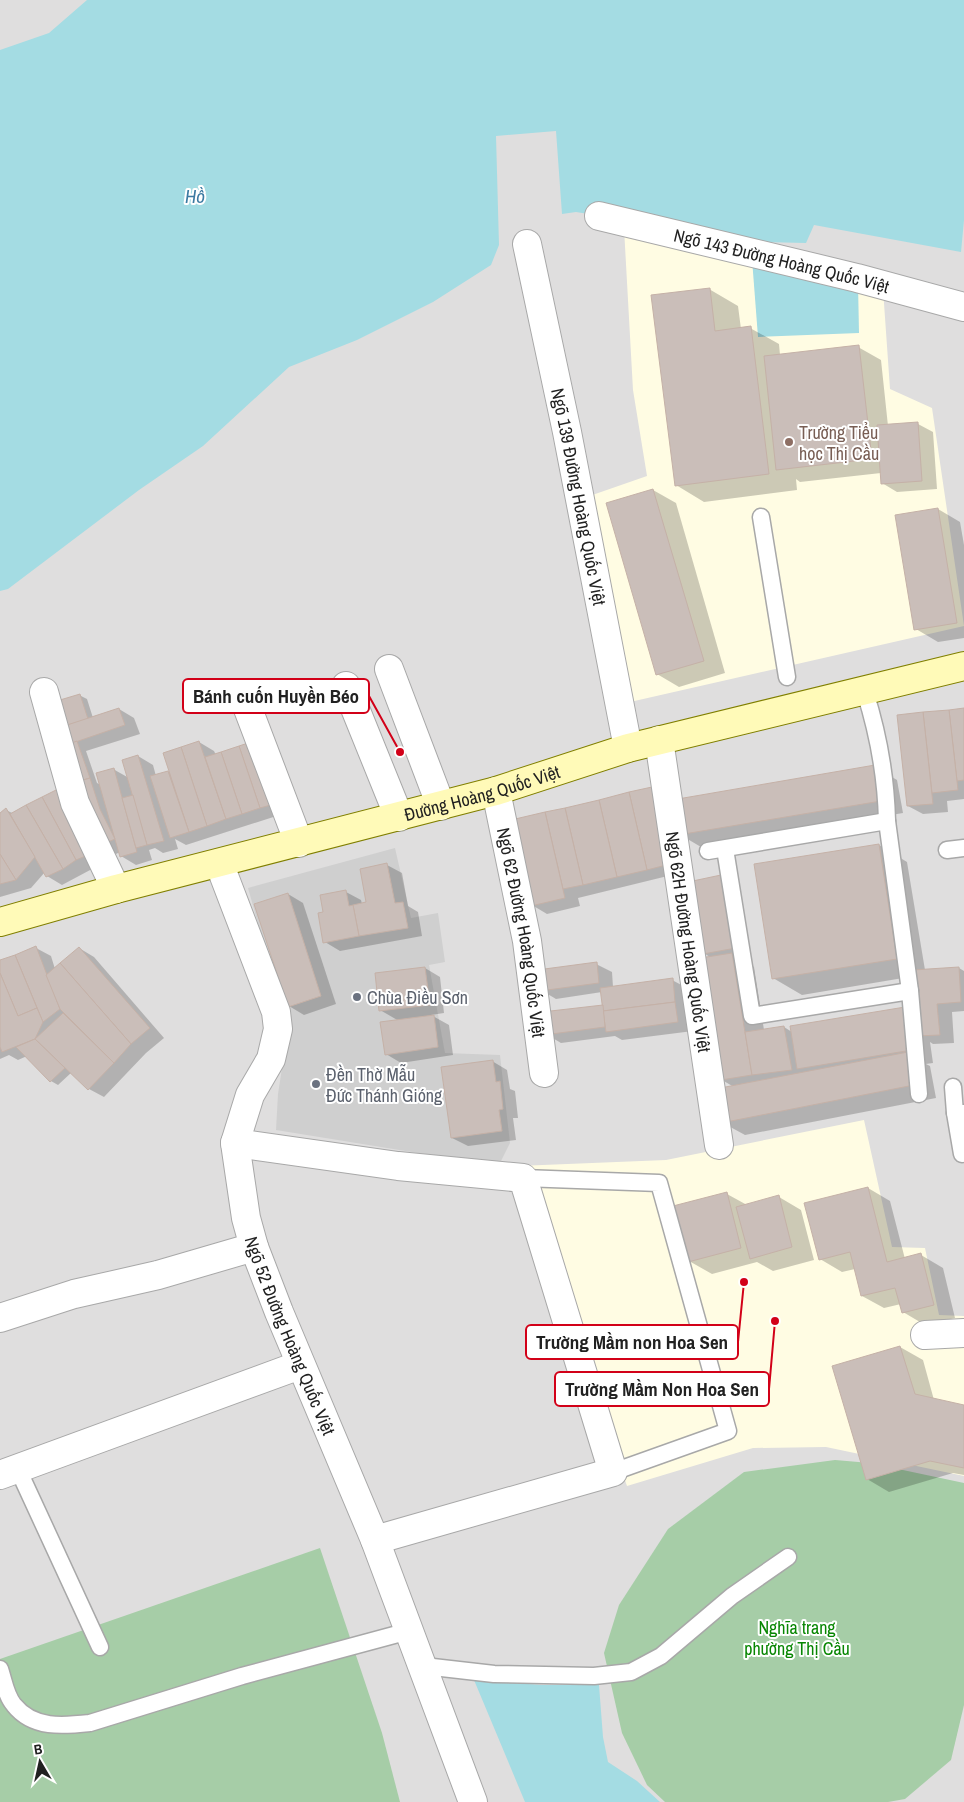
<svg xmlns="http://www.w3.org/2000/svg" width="964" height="1802" font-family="'Archivo Narrow',sans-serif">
	<rect width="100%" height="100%" fill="#f2ede7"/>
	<rect fill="#dfdede" x="0" y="0" width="964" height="1802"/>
	<g fill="#fffce3">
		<polygon points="624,228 883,289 890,389 932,408 964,626 630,702 578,500 647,476 633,390"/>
		<polygon points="864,1120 892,1247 925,1248 939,1315 964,1316 964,1476 826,1447 753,1448 627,1486 518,1166 666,1160"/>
	</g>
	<polygon fill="#cfcfcf" points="395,848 411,918 438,913 445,962 429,965 445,1053 500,1055 510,1143 500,1163 418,1153 276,1130 278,1094 288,1029 248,888"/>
	<g fill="#a6cda7">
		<polygon points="835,1460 870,1463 964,1483 964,1705 951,1760 905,1799 888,1802 665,1802 647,1785 622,1733 604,1653 619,1605 668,1529 744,1472"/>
		<polygon points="320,1548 382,1733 400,1802 0,1802 0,1659"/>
	</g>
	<g fill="#a4dce3">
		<polygon points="87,0 964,0 964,220 961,252 814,225 806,243 763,242 576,212 562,214 556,131 496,136 499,245 491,265 433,302 357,340 289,367 203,446 139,490 8,589 0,591 0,50 49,33"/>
		<polygon points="752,259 858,283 859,333 758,337"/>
		<polygon points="474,1680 542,1685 599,1685 603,1737 608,1762 637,1781 660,1802 525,1802"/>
	</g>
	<g fill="#0003">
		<polygon points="709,289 738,306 741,329 750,328 779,344 780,355 858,347 881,360 888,426 918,424 933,432 937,489 897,492 882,483 881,473 800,482 796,479 797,490 704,502 676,485"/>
		<polygon points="653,490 676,503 725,673 679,687 657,674"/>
		<polygon points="938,509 960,522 964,545 964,638 938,642 916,629"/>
		<polygon points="79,695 87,699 93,718 119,709 134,718 140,734 86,751 97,783 101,785 113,769 129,778 138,756 153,765 156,776 170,771 199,742 214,751 216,755 292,811 186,845 175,839 178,849 163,853 155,848 149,850 152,860 136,865 121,856 120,852 116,854 98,843 107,861 62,885 47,876 45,872 31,888 0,897 0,814 6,810 14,814 74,783"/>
		<polygon points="964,709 964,799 947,801 948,812 923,814 908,806 898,717"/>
		<polygon points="875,767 897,780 903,813 701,847 679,834"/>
		<polygon points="651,789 684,872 578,898 580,906 547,914 532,905 513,821"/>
		<polygon points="879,845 907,862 925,970 959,968 964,971 964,1011 952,1012 954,1043 933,1044 930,1042 933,1063 926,1064 930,1066 936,1098 745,1135 723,1123 734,1087 722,1080 711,958 704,953 721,877 738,958 754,967 764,1030 784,1027 792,1032 904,1008 915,976 802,995 773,978"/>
		<polygon points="387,865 402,873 408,906 418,912 422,936 340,951 325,942 324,913 346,892 361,900 362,904 368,903"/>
		<polygon points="288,894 303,903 336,1004 304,1015 289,1006"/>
		<polygon points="36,948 51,956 55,969 79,948 94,957 164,1038 146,1053 104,1097 89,1089 72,1072 58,1085 51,1081 27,1056 18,1060 9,1055 0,1059 0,961"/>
		<polygon points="596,964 612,972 613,987 672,980 687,988 693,1031 622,1040 615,1036 561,1043 546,1034 604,1006 602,992 556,999 541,990"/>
		<polygon points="425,968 440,977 444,1013 431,1015 449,1025 453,1055 401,1063 386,1054 399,1021 380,1010"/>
		<polygon points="492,1061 507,1070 510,1089 515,1091 518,1118 513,1118 516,1140 468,1146 452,1138"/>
		<polygon points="868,1188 890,1201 905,1259 921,1255 943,1268 955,1318 925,1325 903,1312 901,1304 884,1308 862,1296 855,1269 842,1272 820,1259"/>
		<polygon points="727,1194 747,1205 779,1197 801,1210 814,1260 773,1271 757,1262 712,1274 689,1261"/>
		<polygon points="900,1347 923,1360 934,1400 964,1406 964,1475 953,1473 889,1492 867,1479"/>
	</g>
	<g fill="#cabeb9" stroke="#c5b1a7">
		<polygon points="710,288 715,331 751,326 769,474 675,486 651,295"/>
		<polygon points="859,345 872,459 776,470 764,356"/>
		<polygon points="918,422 922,481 881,484 877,425"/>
		<polygon points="653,489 704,661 656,675 606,503"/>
		<polygon points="938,508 957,623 914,630 895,515"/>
		<polygon points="80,694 88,719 58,728 50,703"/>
		<polygon points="119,708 125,725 64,746 58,728"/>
		<polygon points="964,708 964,780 957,781 949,710"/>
		<polygon points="949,710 958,790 932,793 923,712"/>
		<polygon points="923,712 933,804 907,806 897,715"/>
		<polygon points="257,740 278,803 260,808 239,746"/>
		<polygon points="77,741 90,778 73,783 61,747"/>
		<polygon points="199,741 226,819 207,826 181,747"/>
		<polygon points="239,746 260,808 242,814 221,752"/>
		<polygon points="181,747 207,826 189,832 163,753"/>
		<polygon points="221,752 242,814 226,819 205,757"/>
		<polygon points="138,755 164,841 147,845 122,760"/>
		<polygon points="875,765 881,801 678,835 672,800"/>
		<polygon points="114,768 137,852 120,857 96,773"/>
		<polygon points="168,771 189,832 170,838 150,776"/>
		<polygon points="90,778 100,809 115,839 99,846 73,783"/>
		<polygon points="652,787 670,864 647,870 629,792"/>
		<polygon points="60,788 93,853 76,860 42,797"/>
		<polygon points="629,792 647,870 617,877 599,800"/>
		<polygon points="133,795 147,845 136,848 122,798"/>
		<polygon points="42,797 76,860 63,869 26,805"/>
		<polygon points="599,800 617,877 583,885 565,808"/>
		<polygon points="26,805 63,869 46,877 10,814"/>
		<polygon points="6,808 35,857 16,880 0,854 0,813"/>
		<polygon points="565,808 583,885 563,889 545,812"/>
		<polygon points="545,812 565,898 531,906 511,820"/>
		<polygon points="879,844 897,959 772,979 754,864"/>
		<polygon points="0,854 16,880 0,884"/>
		<polygon points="387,863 395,903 403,902 408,928 359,936 353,905 366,902 360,869"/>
		<polygon points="721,875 736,948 703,954 688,882"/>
		<polygon points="346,890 349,906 353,905 359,936 323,943 318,913 323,912 320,895"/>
		<polygon points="288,893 321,996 288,1007 254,904"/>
		<polygon points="36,946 60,1009 43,1022 15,955"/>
		<polygon points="79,947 150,1028 131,1044 60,963"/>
		<polygon points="732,953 752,1075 721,1080 700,958"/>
		<polygon points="15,955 37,1008 18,1016 0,973 0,960"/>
		<polygon points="597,962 599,983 540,991 537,970"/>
		<polygon points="60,963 131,1044 114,1063 60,1009 46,975"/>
		<polygon points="425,967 430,1005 379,1011 375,973"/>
		<polygon points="959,967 961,1002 937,1004 940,1035 917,1036 913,970"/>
		<polygon points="0,973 18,1016 37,1008 43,1022 35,1039 2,1052 0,1047"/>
		<polygon points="673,978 675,1002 603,1011 600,988"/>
		<polygon points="675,1002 678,1022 606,1032 603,1011"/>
		<polygon points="603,1005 605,1027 544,1035 542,1012"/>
		<polygon points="905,1007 912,1050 797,1069 790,1026"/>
		<polygon points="63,1013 114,1063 88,1090 35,1039"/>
		<polygon points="434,1015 438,1047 385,1055 380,1022"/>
		<polygon points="784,1026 792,1070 752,1075 745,1032"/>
		<polygon points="35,1039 65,1068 50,1082 16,1047"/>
		<polygon points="908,1052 914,1085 721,1123 715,1089"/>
		<polygon points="493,1060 496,1082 500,1081 503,1109 499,1110 502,1131 451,1138 441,1067"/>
		<polygon points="868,1187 887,1262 921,1253 934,1305 902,1313 895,1288 861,1296 850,1252 819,1260 804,1203"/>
		<polygon points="727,1192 741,1248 688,1262 673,1206"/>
		<polygon points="779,1195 792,1247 750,1259 736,1207"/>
		<polygon points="900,1346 915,1394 964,1405 964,1468 930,1461 866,1480 832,1366"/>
	</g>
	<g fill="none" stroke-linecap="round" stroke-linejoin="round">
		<g stroke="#a8a8a8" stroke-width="19">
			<g id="service">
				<polyline points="761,517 787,677"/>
				<path d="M865 692C878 733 886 778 887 821L910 991 919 1094"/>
				<polyline points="725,849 752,1016 910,991"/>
				<polyline points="947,850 964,848"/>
				<polyline points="708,851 887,821"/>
				<polyline points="953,1087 955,1113 964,1113"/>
				<polyline points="955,1113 962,1154"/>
				<polyline points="523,1178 659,1183 728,1431 613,1472"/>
				<polyline points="17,1467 100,1647"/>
				<polyline points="424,1666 494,1674 594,1676 631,1672 661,1656 732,1596 788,1557"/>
				<path d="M0 1669C4 1681 6 1696 14 1705 33 1729 63 1726 90 1723L242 1676 409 1631"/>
			</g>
		</g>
		<g stroke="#a8a8a8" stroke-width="30">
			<g id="minor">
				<path id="s1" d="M599 216 857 278 964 307"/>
				<path id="s2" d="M527 244 567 432 628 748"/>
				<polyline points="389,669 441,806"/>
				<polyline points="346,686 399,817"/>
				<polyline points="44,692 75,803 116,889"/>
				<polyline points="245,701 299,843"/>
				<path id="s3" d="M659 740 719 1145"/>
				<path id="s4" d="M496 791 527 941 544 1073"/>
				<path id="s5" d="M219 863 276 1012 278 1029 271 1059 250 1095 235 1143 246 1218 254 1247 279 1312 375 1540 473 1802"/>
				<polyline points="235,1143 398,1166 523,1178 613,1472 375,1540"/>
				<polyline points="0,1318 74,1294 158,1275 254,1247"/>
				<polyline points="925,1335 964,1333"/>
				<polyline points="0,1475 300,1365"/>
			</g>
		</g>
		<g stroke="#807f00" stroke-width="30">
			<g id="secondary">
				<path id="s6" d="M0 922 116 889 496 791 628 748 964 666"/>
			</g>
		</g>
		<use href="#service" stroke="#fff" stroke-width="16"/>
		<use href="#minor" stroke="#fff" stroke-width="28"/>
		<use href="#secondary" stroke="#fffab8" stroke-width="28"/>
	</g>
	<circle fill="#8d6e63" stroke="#fff" stroke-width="2" cx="789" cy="442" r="5"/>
	<g fill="#6b7280" stroke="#fff" stroke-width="2">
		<circle cx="357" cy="997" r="5"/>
		<circle cx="316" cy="1084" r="5"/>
	</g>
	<g text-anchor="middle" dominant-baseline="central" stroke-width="4" stroke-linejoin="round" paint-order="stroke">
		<g font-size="18" fill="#212121" stroke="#fff">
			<text stroke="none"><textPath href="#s1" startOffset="188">Ngõ 143 Đường Hoàng Quốc Việt</textPath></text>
			<text stroke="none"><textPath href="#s2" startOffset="258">Ngõ 139 Đường Hoàng Quốc Việt</textPath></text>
			<text stroke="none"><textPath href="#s6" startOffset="499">Đường Hoàng Quốc Việt</textPath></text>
			<text stroke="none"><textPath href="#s4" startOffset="144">Ngõ 62 Đường Hoàng Quốc Việt</textPath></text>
			<text stroke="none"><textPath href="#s3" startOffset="204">Ngõ 62H Đường Hoàng Quốc Việt</textPath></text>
			<text stroke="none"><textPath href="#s5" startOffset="501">Ngõ 52 Đường Hoàng Quốc Việt</textPath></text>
		</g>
		<g font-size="18" fill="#785e54" stroke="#fff" text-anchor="start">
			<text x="799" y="432">Trường Tiểu<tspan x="799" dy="21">học Thị Cầu</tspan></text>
		</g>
		<g font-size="18" fill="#5b616d" stroke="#fff" text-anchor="start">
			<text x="367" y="997">Chùa Điều Sơn</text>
			<text x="326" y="1074">Đền Thờ Mẫu<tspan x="326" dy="21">Đức Thánh Gióng</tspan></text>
		</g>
		<g font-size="18" fill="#078602" stroke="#fff">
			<text x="797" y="1627">Nghĩa trang<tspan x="797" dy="21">phường Thị Cầu</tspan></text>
		</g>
		<g font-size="19" font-style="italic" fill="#3c7aa2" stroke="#fff">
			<text x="195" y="196">Hồ</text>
		</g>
	</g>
	<path fill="none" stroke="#d20018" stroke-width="2" d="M400 752L369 696M744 1282L738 1342M775 1321L769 1389"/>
	<g fill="#d20018" stroke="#fff" stroke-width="2">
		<circle cx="400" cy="752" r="5"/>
		<circle cx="744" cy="1282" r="5"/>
		<circle cx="775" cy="1321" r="5"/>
	</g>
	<g fill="#fff" stroke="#d20018" stroke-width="2">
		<rect x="183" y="679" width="186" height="34" rx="5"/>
		<rect x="526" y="1325" width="212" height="34" rx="5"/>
		<rect x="555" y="1372" width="214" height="34" rx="5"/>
	</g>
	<g font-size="19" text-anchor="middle" font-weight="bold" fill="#212121">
		<text x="276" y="703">Bánh cuốn Huyền Béo</text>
		<text x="632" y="1349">Trường Mầm non Hoa Sen</text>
		<text x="662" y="1396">Trường Mầm Non Hoa Sen</text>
	</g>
	<g transform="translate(40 1762) rotate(351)" stroke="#ffffff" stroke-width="4" paint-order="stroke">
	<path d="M0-4L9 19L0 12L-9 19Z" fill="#212121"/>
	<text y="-8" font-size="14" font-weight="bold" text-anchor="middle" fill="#212121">B</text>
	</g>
</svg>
